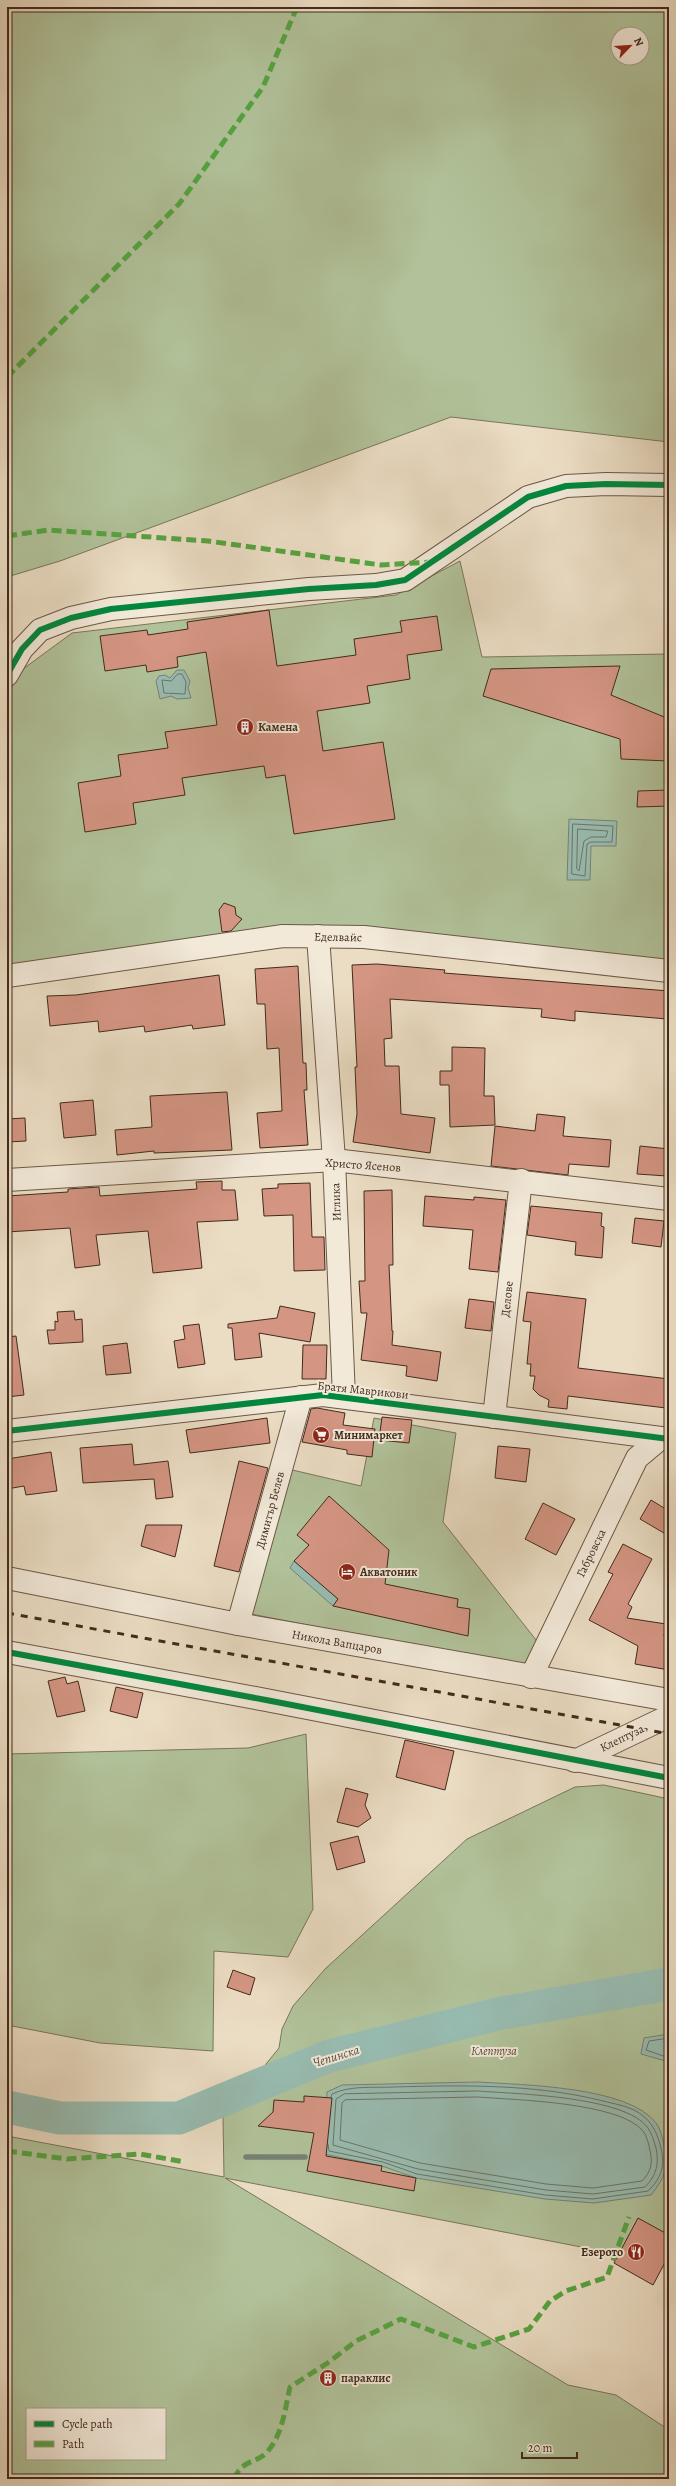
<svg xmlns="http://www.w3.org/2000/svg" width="676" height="2486" font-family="Alegreya,serif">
	<rect width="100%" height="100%" fill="#ebddc4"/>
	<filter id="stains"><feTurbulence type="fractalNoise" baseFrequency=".005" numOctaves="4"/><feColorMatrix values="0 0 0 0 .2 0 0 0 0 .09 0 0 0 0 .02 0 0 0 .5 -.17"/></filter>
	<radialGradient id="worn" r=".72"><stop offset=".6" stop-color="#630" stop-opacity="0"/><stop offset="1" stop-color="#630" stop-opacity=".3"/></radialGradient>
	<g fill="#b1c29a" stroke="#7a765b" fill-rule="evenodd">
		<path d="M7 7H669V442L451 417 60 561 7 577ZM618 34H642V58H618Z"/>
		<polygon points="460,561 482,657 669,654 669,966 381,933 7,971 7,698 19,672 72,633 396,595"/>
		<polygon points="374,1418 456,1433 443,1522 540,1645 523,1667 251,1614 288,1469 361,1486"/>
		<polygon points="306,1734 313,1909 288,1957 214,1951 213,2051 100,2043 7,2025 7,1754 248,1748"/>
		<path d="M604 1785 669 1799V2264L225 2178 568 2385 616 2395 669 2430V2479H7V2136L224 2177 223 2117 279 2048 282 2029 293 2006 325 1969 467 1839 575 1787ZM27 2409H165V2459H27Z"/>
	</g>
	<g fill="#98bcb1" stroke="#768275">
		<polygon points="177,670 184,670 190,681 188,688 191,698 177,699 171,696 160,699 156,681 159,676 165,675 170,678"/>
		<polygon points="569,819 617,821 616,846 591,846 590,880 567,880"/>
		<polygon points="294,1561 338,1599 333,1606 290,1568"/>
		<polygon points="669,2034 669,2062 641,2054 644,2038"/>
		<path d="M478 2082C522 2085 628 2086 656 2123 660 2128 663 2139 664 2145 669 2168 665 2177 651 2195L594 2203 545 2199 416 2178 382 2166 324 2154 327 2092 342 2085Z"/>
	</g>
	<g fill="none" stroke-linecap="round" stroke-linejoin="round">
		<g stroke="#6d7466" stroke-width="1">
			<polygon points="178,674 182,674 186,682 185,694 164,693 162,680 171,681"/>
			<polygon points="573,824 613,826 612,842 591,842 587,844 585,876 572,874"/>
			<polygon points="578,829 608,831 606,837 591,837 584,841 579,871 577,869"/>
			<polyline points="669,2038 649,2041 646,2050 669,2058"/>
			<path d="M478 2091C516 2094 625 2096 648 2128 652 2133 654 2142 656 2148 659 2163 657 2175 645 2187L593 2194 546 2190 418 2169 333 2145 336 2099 344 2094Z"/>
			<path d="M478 2097C515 2100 619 2102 643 2131 647 2136 649 2145 650 2151 653 2163 651 2172 642 2181L593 2188 546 2184 420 2163 340 2140 342 2103 345 2100Z"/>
			<path d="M328 2144 329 2151 383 2162 417 2174 545 2195 593 2199 648 2191C662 2177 665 2167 661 2148 657 2131 650 2118 634 2110 624 2105 610 2103 599 2100 533 2084 462 2085 394 2087 374 2088 351 2085 332 2094L331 2097"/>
		</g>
		<polyline stroke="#768275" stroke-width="5.5" points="246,2157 305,2157"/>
		<polyline stroke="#98bcb1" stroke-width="33" points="7,2107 60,2118 179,2118 329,2056 502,2013 669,1984"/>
	</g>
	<g fill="#d49583" stroke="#422b1c">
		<polygon points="269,610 277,666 356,655 354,639 402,632 400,621 437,616 442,650 407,655 410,679 367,686 370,703 317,711 323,751 383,742 395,819 294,834 285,775 266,778 264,766 182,778 185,795 133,803 136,824 85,832 78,783 121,776 118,755 168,748 165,732 217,725 206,652 177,657 178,667 147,672 146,665 105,671 100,636 147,630 148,635 188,629 187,622"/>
		<polygon points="620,666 611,695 669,719 669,761 621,759 620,739 483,696 491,669"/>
		<polygon points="669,790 669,806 637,807 638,791"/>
		<polygon points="224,903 235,907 236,915 242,919 231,931 222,932 219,910"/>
		<polygon points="377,964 445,970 444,973 669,991 667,1019 575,1011 575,1021 541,1017 542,1009 390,999 392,1038 384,1039 385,1066 399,1066 401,1114 435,1118 430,1153 353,1142 357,1114 355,1067 357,1067 352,965"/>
		<polygon points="298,966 303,1063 306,1063 307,1090 304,1090 308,1145 260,1148 257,1113 282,1111 279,1048 267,1049 265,1004 257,1004 255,969"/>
		<polygon points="219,975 225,1025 193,1029 192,1025 145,1032 144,1026 99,1032 98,1021 50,1026 47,996 76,995"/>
		<polygon points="452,1047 485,1048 484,1096 494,1096 495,1125 450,1127 449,1085 440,1085 440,1071 452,1071"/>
		<polygon points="227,1092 232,1150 154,1153 154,1151 117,1155 115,1130 152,1127 150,1096"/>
		<polygon points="93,1100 96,1135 64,1138 60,1103"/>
		<polygon points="537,1114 565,1117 563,1136 611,1140 609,1167 569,1164 568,1175 491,1166 495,1126 535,1131"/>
		<polygon points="25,1118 26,1141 7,1142 7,1119"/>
		<polygon points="640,1146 669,1149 667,1176 637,1174"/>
		<polygon points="222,1181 222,1190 235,1190 238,1220 197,1222 202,1268 153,1273 148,1231 96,1235 100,1265 75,1268 70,1228 7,1232 7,1196 68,1192 68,1189 99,1187 100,1196 197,1189 196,1182"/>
		<polygon points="310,1183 312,1237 324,1237 325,1270 294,1271 293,1215 264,1216 262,1189 278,1188 278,1184"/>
		<polygon points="392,1190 393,1265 389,1265 392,1331 393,1331 392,1345 441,1352 437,1381 406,1376 407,1366 361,1360 367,1313 361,1313 359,1281 365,1281 364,1191"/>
		<polygon points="425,1196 474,1200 474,1197 506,1200 498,1272 469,1269 473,1230 423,1226"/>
		<polygon points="531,1206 602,1213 601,1226 604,1227 602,1258 575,1255 576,1242 527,1235"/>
		<polygon points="635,1218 664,1221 661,1247 632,1243"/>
		<polygon points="527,1292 586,1299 578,1368 669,1379 666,1408 568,1396 567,1409 548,1407 549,1400 539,1395 533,1389 535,1376 530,1376 531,1364 527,1364 531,1322 523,1321"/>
		<polygon points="469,1299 494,1302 491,1331 465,1328"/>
		<polygon points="280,1306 315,1313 310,1342 259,1333 262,1357 235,1360 232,1328 228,1328 228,1324 277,1318"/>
		<polygon points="74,1311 75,1320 82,1319 83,1342 49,1344 47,1330 55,1330 55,1321 58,1322 57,1312"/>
		<polygon points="199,1324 205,1364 178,1368 174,1341 185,1339 183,1326"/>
		<polygon points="16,1336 24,1395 7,1397 7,1337"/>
		<polygon points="127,1343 131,1373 106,1375 103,1346"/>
		<polygon points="303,1345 327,1345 326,1379 302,1379"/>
		<polygon points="317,1408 345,1413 343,1425 375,1429 372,1457 347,1454 347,1450 302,1442 311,1409"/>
		<polygon points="382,1417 412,1420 409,1443 379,1440"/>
		<polygon points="267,1418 270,1443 190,1453 186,1430"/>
		<polygon points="132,1444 134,1465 168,1461 173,1497 156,1499 154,1479 83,1483 80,1448"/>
		<polygon points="498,1446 530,1449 526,1482 495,1478"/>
		<polygon points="51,1452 57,1491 26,1495 24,1486 7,1489 7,1459"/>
		<polygon points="239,1461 268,1468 239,1572 214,1566"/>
		<polygon points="329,1496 389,1550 385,1584 458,1599 457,1607 470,1609 468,1636 333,1606 338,1599 294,1561 309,1545 297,1535"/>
		<polygon points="651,1500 669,1511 669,1536 640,1519"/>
		<polygon points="543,1503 575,1519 556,1555 525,1539"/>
		<polygon points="146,1525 182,1525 175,1557 141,1546"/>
		<polygon points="623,1544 652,1559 628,1604 632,1607 627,1618 666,1624 664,1636 669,1637 669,1670 635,1664 638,1646 589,1620 613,1574 608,1572"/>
		<polygon points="65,1677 67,1684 78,1681 85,1711 57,1717 48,1681"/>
		<polygon points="116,1687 143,1693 137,1718 110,1711"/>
		<polygon points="405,1740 454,1751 445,1790 396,1777"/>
		<polygon points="346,1788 368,1794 365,1805 371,1818 358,1827 337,1822"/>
		<polygon points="358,1836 365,1862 337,1870 330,1843"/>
		<polygon points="233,1970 255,1978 250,1995 227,1987"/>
		<polygon points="304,2096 332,2098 326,2156 382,2166 381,2171 416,2178 414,2191 307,2171 314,2133 258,2126 273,2112 274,2100 304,2102"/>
		<polygon points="638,2218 669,2235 669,2255 653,2285 614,2263"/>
	</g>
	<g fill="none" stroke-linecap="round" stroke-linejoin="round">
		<g stroke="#6c5846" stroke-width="24">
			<g id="minor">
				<polyline points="7,675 22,649 40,630 71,618 111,609 309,589 376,585 405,580 528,497 566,486 606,484 669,485"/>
				<polyline points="318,936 334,1160 344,1397"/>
				<polyline points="7,976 283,936 364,937 669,971"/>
				<polyline points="7,1180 334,1160 669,1199"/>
				<polyline points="494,1417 521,1180"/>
				<polyline points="7,1431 323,1395 669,1439"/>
				<polyline points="7,1578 238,1624 669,1700"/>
				<polyline points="238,1624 301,1397"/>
				<polyline points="7,1652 266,1700 669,1778"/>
				<polyline points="531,1677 637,1458 661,1438"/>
				<polyline points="575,1761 669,1716"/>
			</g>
		</g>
		<use href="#minor" stroke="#f2e9d9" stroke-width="22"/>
		<polyline stroke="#422b1c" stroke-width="3" stroke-dasharray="7 7" stroke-linecap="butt" points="7,1613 669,1734"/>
		<g stroke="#55a441" stroke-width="5" stroke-dasharray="10 5" stroke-linecap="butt">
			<polyline points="7,377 179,204 263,87 297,7"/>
			<polyline points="7,536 48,530 208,541 381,565 431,562"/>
			<polyline points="7,2151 67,2159 140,2154 185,2162"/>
			<path d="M234 2479C243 2458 257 2464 268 2451 283 2433 285 2409 290 2387L329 2362 356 2341 401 2319 474 2347 529 2329 550 2301 566 2291 607 2277 629 2217"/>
		</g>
		<g stroke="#f2e9d9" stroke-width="8">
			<g id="cycleway">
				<polyline points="7,675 22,649 40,630 71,618 111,609 309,589 376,585 405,580 528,497 566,486 606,484 669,485"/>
				<polyline points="7,1431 323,1395 669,1439"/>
				<polyline points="7,1652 266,1700 669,1778"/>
			</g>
		</g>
		<use href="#cycleway" stroke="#00873e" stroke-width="6"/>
	</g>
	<defs>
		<g id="building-disc" transform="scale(0.9)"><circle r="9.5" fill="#8f2418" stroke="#f2e9d9"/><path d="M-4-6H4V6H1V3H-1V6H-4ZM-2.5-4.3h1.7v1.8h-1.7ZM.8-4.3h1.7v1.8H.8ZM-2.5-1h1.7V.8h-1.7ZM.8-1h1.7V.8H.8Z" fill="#fff"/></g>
		<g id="supermarket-disc" transform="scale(0.9)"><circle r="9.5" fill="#8f2418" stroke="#f2e9d9"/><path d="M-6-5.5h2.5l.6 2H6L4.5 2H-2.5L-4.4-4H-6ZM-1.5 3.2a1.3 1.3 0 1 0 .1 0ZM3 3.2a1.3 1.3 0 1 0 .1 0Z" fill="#fff"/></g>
		<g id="hotel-disc" transform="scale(0.9)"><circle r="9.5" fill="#8f2418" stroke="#f2e9d9"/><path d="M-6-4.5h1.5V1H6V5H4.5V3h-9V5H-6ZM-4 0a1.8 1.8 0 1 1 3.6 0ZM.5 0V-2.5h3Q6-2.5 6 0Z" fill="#fff"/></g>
		<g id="restaurant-disc" transform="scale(0.9)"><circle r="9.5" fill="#8f2418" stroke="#f2e9d9"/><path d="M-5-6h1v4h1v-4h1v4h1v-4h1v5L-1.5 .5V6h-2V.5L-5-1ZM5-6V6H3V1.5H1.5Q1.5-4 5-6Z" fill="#fff"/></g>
	</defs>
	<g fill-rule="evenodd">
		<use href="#building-disc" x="245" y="727"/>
		<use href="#supermarket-disc" x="321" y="1435"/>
		<use href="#hotel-disc" x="347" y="1572"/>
		<use href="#restaurant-disc" x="636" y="2252"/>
		<use href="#building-disc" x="328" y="2378"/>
	</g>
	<g text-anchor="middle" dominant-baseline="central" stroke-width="4" stroke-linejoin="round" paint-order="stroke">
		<g font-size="12" font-weight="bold" fill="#422b1c" stroke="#f2e9d9" text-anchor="start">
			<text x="258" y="727">Камена</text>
			<text x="334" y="1435">Минимаркет</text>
			<text x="360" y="1572">Акватоник</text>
			<text x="623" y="2252" text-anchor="end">Езерото</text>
			<text x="341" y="2378">параклис</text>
		</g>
		<g font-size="12" fill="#422b1c" stroke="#f2e9d9">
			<text transform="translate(338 937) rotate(1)">Еделвайс</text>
			<text transform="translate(363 1165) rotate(4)">Христо Ясенов</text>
			<text transform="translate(336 1202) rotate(-92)">Иглика</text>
			<text transform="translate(507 1299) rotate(-84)">Делове</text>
			<text transform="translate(363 1390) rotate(6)">Братя Маврикови</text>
			<text transform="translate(270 1510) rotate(-75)">Димитър Белев</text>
			<text transform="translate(591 1553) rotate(-64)">Габровска</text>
			<text transform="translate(337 1642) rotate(10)">Никола Вапцаров</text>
			<text transform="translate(622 1738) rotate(-26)">Клептуза</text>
		</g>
		<g font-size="12" font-style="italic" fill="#584935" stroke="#f2e9d9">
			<text x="494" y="2051">Клептуза</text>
		</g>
		<g font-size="13" font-style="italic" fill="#584f41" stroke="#f2e9d9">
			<text transform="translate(336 2056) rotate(-17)">Чепинска</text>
		</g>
	</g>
	<rect width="676" height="2486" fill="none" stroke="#ebddc4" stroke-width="24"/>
	<rect x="8" y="8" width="660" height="2470" fill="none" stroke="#422b1c" stroke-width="2"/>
	<rect x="12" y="12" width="652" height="2462" fill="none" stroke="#422b1c"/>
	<rect x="26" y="2408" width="140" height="52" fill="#f2e9d9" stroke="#ac9d8d"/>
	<rect x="34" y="2421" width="20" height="6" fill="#00873e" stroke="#ac9d8d"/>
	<text x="62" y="2428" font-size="12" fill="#422b1c">Cycle path</text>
	<rect x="34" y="2441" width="20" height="6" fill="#55a441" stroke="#ac9d8d"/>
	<text x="62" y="2448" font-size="12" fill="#422b1c">Path</text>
	<g transform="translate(630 46) rotate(65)"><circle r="19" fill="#f2e9d9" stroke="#ac9d8d"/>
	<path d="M0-3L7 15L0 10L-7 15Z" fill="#8f2418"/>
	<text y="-6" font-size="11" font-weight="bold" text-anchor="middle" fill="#422b1c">N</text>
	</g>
	<path d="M522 2452v6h55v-6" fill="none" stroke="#422b1c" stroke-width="2"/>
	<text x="528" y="2452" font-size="12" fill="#422b1c" stroke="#f2e9d9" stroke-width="3" paint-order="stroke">20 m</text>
	<rect width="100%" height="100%" filter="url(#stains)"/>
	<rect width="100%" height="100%" fill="url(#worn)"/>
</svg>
